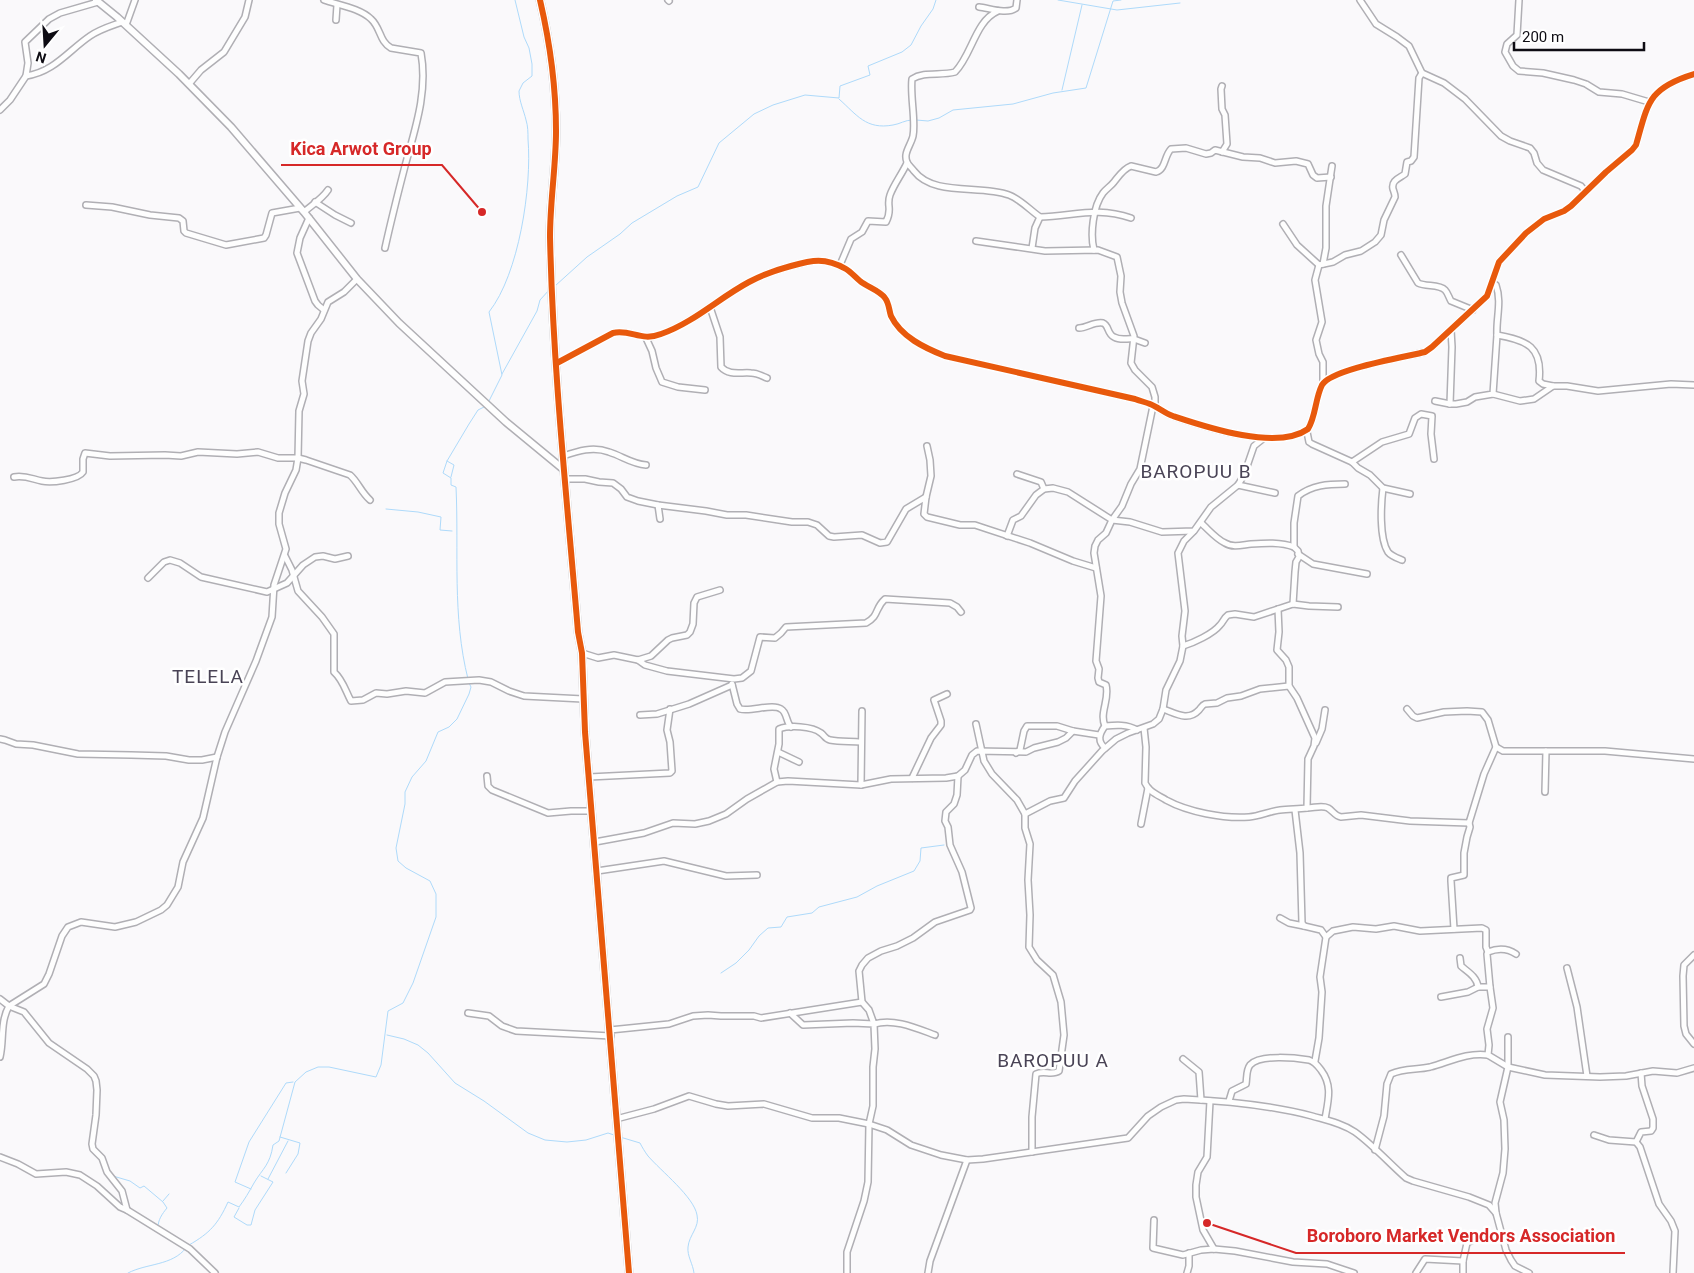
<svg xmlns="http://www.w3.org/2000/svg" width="1694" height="1273" font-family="Roboto,sans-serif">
	<rect width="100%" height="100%" fill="#faf9fb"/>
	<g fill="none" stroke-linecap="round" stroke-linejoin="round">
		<g stroke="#aedafa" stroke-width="1">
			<polyline points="1058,0 1117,10 1180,3"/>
			<polyline points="1062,90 1082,5"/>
			<path d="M839 99C857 115 866 130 893 125 900 124 905 120 912 120"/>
			<polyline points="916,120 928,121 939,118 953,110 1013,104 1053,93 1086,88 1113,1 1121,0"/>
			<polyline points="555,286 587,257 620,234 632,223 677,196 698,187 719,143 754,114 773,105 805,95 839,98 840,86 870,75 868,66 902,52 911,45 921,26 933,9 936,0"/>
			<polyline points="502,374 537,311 540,300 550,289"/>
			<path d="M488 403 502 375 489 312C519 274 532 187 528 139 528 133 528 126 526 120 524 111 519 101 519 91L523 83 532 76V64L529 48 524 37 515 0"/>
			<polyline points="447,461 454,465 451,477"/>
			<polyline points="386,509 418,512 441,517 440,530 452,531"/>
			<path d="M468 679C452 616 459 551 456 487L451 485V478L443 473 447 461 469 424 478 410 486 406"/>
			<polyline points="721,973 736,963 749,950 759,936 768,928 781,927 787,917 812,913 819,907 857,897 877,886 914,871 920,861 921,848 944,845"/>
			<polyline points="387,1035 404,1039 418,1045 428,1053 455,1083 484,1101 528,1133 545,1140 567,1142 586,1140 608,1133 614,1135"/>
			<polyline points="280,1137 300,1143 298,1154 286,1173"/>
			<path d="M620 1137 640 1143C642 1147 645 1152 648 1156 661 1171 694 1197 697 1215 700 1227 689 1235 688 1247 687 1256 693 1264 694 1273"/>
			<path d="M113 1176 130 1181 140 1188 144 1186 163 1202 167 1208C162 1214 158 1220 158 1227"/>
			<polyline points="268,1179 288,1141"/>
			<polyline points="251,1189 235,1182 249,1142 286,1083 293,1082"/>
			<polyline points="163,1201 169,1194"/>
			<polyline points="239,1208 234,1217 247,1225 251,1225 255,1210 273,1182 261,1176"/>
			<path d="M189 1245C210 1233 218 1224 228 1202L239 1207C245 1199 249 1192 254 1183 263 1168 270 1165 273 1145L279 1141 295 1082 306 1072 318 1067H329L376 1077 381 1065 388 1011 403 1003 413 983 436 917V894L430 881 406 868 398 861 396 848 405 804V792L412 777 426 761 438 732 449 727 457 719 469 694 471 687 469 683"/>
			<path d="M128 1273C147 1263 172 1266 186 1248"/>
		</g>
		<g stroke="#b0afb4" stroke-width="8">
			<g id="minor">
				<path d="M324 0C338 5 360 8 371 19 381 28 379 41 391 48L421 53C428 92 415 129 405 166 398 193 391 221 385 248"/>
				<polyline points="668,0 669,1"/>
				<polyline points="1360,0 1376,24 1397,37 1409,46 1422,73 1444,83 1465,99 1501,136 1510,141 1530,148 1534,153 1537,163 1543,170 1581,186 1586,192"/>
				<polyline points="1519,0 1517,35 1507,44 1505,52 1513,66 1519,71 1543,73 1574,80 1586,84 1599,92 1622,94 1649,102"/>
				<path d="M979 7C989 8 1007 15 1016 8L1017 0"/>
				<path d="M998 11C975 21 972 55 955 72 941 76 924 71 912 79 910 96 916 121 913 136 911 145 903 153 907 162 908 165 912 168 914 171 934 197 981 184 1009 195 1020 199 1030 210 1040 217 1074 216 1097 206 1131 218"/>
				<polyline points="336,20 337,5"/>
				<polyline points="126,25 135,0"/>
				<polyline points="26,76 28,63 25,42 49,19 60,13 98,2"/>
				<polyline points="189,84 201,70 224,52 245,17 249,0"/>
				<polyline points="1222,86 1221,89 1222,109 1225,115 1227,144 1222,152"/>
				<path d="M0 110 10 100 26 76C54 72 68 51 90 36 100 29 111 26 122 22"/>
				<polyline points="315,202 335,215 351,223"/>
				<polyline points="86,205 112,207 150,215 179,218 183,221 184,231 186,233 226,245 264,238 266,235 272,213 300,208"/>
				<path d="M304 212C312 205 322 199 328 190"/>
				<polyline points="309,218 300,238 297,253 315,301 318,305 324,310"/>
				<polyline points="1283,224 1297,245 1319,265"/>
				<polyline points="976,241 1045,251 1098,250 1117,257 1121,276 1120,292 1122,303 1134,336 1131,363 1135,370 1152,387 1155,397 1155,406"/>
				<polyline points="1032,248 1035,228 1040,217"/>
				<path d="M1094 250C1090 235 1093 206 1103 193 1106 189 1111 186 1114 182 1119 176 1123 169 1131 166L1156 172C1166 169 1164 156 1171 149L1186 148 1206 154 1211 153 1215 150 1243 157 1260 158 1275 163 1296 161 1308 164 1313 175 1317 178 1331 177"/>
				<path d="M1401 255 1418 283C1426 287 1439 284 1445 290 1448 293 1449 298 1451 301L1473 310"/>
				<polyline points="1323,264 1326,248 1326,206 1332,166"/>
				<path d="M840 265 851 239 862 232 868 221 886 222C893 209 886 206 890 195 894 184 902 174 907 163"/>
				<path d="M1493 283 1496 285C1502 302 1496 318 1497 335 1527 340 1543 347 1539 381L1543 384 1553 386"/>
				<path d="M710 307 720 337 721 367C729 376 741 372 751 373 757 373 762 376 767 378"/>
				<path d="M1079 328C1087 328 1095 321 1103 323 1109 325 1107 334 1114 337 1121 341 1127 338 1134 339 1137 340 1142 342 1145 343"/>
				<polyline points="646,338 652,351 656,368 662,382 678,387 705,390"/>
				<path d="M557 363 613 333C631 329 641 342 661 334 693 323 719 298 749 282 762 275 776 270 791 266 812 260 825 257 846 269 851 272 855 277 860 281 867 287 879 290 885 298 889 303 889 310 891 316 901 337 925 348 945 356L1135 399C1140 401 1145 402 1150 404 1158 407 1164 413 1173 416 1206 427 1277 451 1308 429 1316 416 1315 399 1322 385 1331 369 1405 357 1425 352L1432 347 1487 296 1499 262 1526 233 1544 219 1564 211 1571 206 1606 172 1632 150 1636 145C1648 103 1648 88 1694 74"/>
				<path d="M1323 383V362L1319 354 1316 340 1322 322 1315 280 1319 265 1333 262 1345 255 1361 251 1375 242 1381 235 1384 220 1395 197C1395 194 1394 192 1393 189 1391 180 1400 178 1405 174L1407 162 1411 161 1414 157 1419 78 1422 73"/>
				<polyline points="1493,394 1520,401 1534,399 1553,386 1567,386 1598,391 1671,384 1694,385"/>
				<polyline points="1435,401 1450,404 1456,404 1467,402 1475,397 1493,394 1497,335"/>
				<polyline points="1450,404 1452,347 1451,330"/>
				<polyline points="1305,432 1307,432 1309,442 1312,444 1352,462 1358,468 1370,475 1383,488 1410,494"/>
				<polyline points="927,446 930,460 931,476 926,497 924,514 927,517 960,525 975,525 987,529 1030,543 1073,561 1096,568"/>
				<path d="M563 456C578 451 593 446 609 452 622 456 632 464 646 465"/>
				<polyline points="1352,462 1382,442 1409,434 1415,418 1421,414 1432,416 1431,434 1434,459"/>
				<polyline points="1017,474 1041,482 1044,489"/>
				<path d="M14 477C25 475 32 479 42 481 51 483 78 480 83 472V459L85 453 110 456 165 455 181 456 198 452 237 454 258 452 278 458H298L306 460 350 475C358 482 361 492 370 500"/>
				<polyline points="565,479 585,479 599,482 613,483 621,489 627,497 638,501 658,505 706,511 727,515 746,515 792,522 808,522 817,525 829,536 834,537 862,535 880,543 887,542 906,509 926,497"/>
				<polyline points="1238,485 1275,493"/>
				<path d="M1383 488C1381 504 1379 538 1388 552 1391 556 1397 558 1402 560"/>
				<polyline points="658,505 660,519"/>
				<path d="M1201 523C1208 529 1216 539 1225 543 1233 548 1242 545 1251 544 1265 543 1281 542 1294 547L1298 551 1299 557 1296 562 1295 572 1293 604"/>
				<polyline points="1007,536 1013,520 1021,516 1036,495 1044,489 1053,488 1068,492 1112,520 1130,522 1162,532 1194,531 1211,507 1238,485 1244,475 1254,446 1264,438"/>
				<path d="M1294 547V523L1298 496C1312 485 1328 484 1345 484"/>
				<polyline points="1298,554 1313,564 1367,574"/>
				<path d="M285 556 292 570 298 591 322 617 334 634V672C343 680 345 690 351 701L363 700 376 693 387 694 406 691 425 693 445 682 479 680 491 682 509 691 524 696 583 699"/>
				<polyline points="148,578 164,562 170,560 180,563 201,577 267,592 287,583 303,565 315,557 323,556 335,559 348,556"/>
				<polyline points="1183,646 1182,636 1185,611 1178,553 1184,541 1193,532"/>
				<polyline points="582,653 598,658 614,655 638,660 651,656 668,640 672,638 687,635 690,632 693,624 694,603 697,597 720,590"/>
				<path d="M638 660 645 665 667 671 734 679 742 678 751 671 760 637 775 638 781 633 786 627 866 623C880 615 874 609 885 599L950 603 957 607 961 612"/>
				<path d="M732 684 737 704 740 709C751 712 773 703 781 709 787 712 786 722 791 727"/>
				<path d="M1163 709C1175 713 1188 722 1199 710 1201 708 1202 705 1205 704L1217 703 1227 698 1241 696 1260 689 1289 686"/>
				<polyline points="1407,709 1413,716 1417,718 1444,712 1467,711 1482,712 1488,720 1496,747 1503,751 1605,751 1694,759"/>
				<polyline points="640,715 657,714 689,704 732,685"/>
				<path d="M976 724 984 761 992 774 1017 800 1025 814V828L1030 844 1028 880 1030 915 1029 947 1037 960 1053 975 1061 1002 1064 1035 1059 1071C1052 1076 1044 1070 1036 1074L1032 1117V1152"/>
				<path d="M1105 726C1099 713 1110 699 1106 685L1099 682 1098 678 1099 669 1096 661 1101 596 1094 553 1095 546 1098 540 1106 533 1112 520 1122 506 1131 484 1140 469 1153 406"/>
				<path d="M1144 728 1146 747 1145 783C1149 792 1158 795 1166 800 1188 812 1224 819 1249 817 1260 816 1270 811 1280 810 1289 809 1298 809 1307 808L1308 759 1314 746 1315 738 1297 698 1289 686V667L1286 660 1277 650 1279 632 1278 609"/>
				<polyline points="0,739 5,740 16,744 33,745 78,754 131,755 166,756 189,760 202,760 217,757"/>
				<polyline points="1316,743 1322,729 1325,710"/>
				<path d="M1105 748C1097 741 1099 734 1105 726 1116 725 1127 724 1137 730"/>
				<polyline points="778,752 799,762"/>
				<polyline points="1016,753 1020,750 1024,731 1027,726 1057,726 1073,731"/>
				<polyline points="487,776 488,786 492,790 548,813 571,811 592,811"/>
				<polyline points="589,777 670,773 672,771 670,742 667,730 670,709"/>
				<polyline points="912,778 931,738 941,725 941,721 934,700 947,694"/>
				<path d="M777 782 774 769 779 744V729C789 725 812 726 821 733 825 736 825 739 830 740 840 742 851 741 861 742"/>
				<polyline points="861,785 862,711"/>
				<polyline points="1545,792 1546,751"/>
				<path d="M1307 808C1314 808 1322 805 1328 808 1333 811 1335 816 1341 817L1361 815 1410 821 1469 823 1484 774 1496 747"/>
				<polyline points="1295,810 1300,853 1302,923 1304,926 1321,930 1326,937 1320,977 1322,992 1319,1038 1315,1061"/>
				<path d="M1025 814 1050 801 1064 798 1075 781 1102 751 1116 739 1128 733 1153 724 1159 719 1163 709 1166 690 1180 661 1183 646C1193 643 1213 634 1220 625 1223 622 1224 618 1228 615L1235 614 1254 617 1293 604 1309 606 1338 607"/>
				<polyline points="1141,824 1148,788"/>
				<polyline points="595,842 644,833 673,823 695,824 709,821 726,814 747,799 777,782 788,781 861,785 891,779 946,778 958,776 965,770 972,755 977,751 1026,752 1034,748 1058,742 1066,738 1073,731 1099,735"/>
				<polyline points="597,871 664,861 726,876 757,875"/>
				<polyline points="1280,918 1289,923 1304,926"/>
				<polyline points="1454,929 1451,881 1451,878 1464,875 1464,853 1467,837 1470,827 1469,823"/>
				<polyline points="1326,937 1333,931 1353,927 1376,929 1394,926 1420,931 1482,928 1486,930 1486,947 1488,952"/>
				<path d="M1516 954C1507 948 1498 948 1488 952L1487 954 1490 987 1493 1008 1487 1029 1489 1045 1488 1055 1508 1067 1545 1075 1600 1077 1626 1076 1653 1071 1677 1073 1694 1068"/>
				<polyline points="1694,955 1684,965 1683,976 1684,1026 1686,1034 1694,1044"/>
				<path d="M1460 958 1461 966C1468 972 1477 977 1478 987"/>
				<polyline points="1567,968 1577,1007 1587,1076"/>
				<polyline points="1441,997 1468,992 1478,987 1490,987"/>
				<polyline points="0,999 9,1006 24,1012 49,1043 87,1069 94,1076 96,1081 97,1090 96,1115 92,1144 93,1149 102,1158 107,1172 122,1191 127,1210 190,1249 215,1273"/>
				<polyline points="468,1013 489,1016 502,1026 516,1031 611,1036"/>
				<polyline points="790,1013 803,1025 853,1023 874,1024 875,1049 873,1067 873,1106 869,1124 868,1182 864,1201 847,1252 847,1273"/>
				<polyline points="610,1030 669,1024 693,1016 708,1015 721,1016 754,1016 761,1018 862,1002"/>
				<path d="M935 1035C916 1028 894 1018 874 1024L869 1010 862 1002 859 971 862 965 868 958 881 951 897 946 913 938 935 922 970 910 971 908 962 872 950 845 948 827 945 821 946 812 954 804 957 795 958 776"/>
				<path d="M0 1057C4 1040 0 1022 9 1006L44 984 49 974 62 936 68 927 81 922 115 927 136 922 161 910 167 905 178 887 183 862 203 818 217 757 225 732 256 661 272 617 274 585 286 549 279 524V513L285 493 296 470 298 458 299 411 304 394 302 381 308 341 311 333 321 319 328 302 344 292 357 279"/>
				<polyline points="1183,1059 1199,1072 1201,1100"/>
				<polyline points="1210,1101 1207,1157 1198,1172 1196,1185 1196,1197 1203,1230 1214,1249"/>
				<path d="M1229 1101 1232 1091 1246 1084C1247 1078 1246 1070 1250 1065 1260 1054 1296 1058 1309 1060 1315 1062 1317 1065 1321 1070 1333 1086 1328 1101 1325 1119"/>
				<path d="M616 1119 654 1109 689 1096 716 1104 728 1106 764 1104 812 1118H839L869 1124 887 1130 911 1145 941 1155 967 1160 983 1159 1128 1138 1148 1116 1161 1107 1176 1100 1184 1099C1227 1101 1270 1105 1312 1116 1326 1120 1342 1123 1355 1132 1373 1145 1389 1163 1406 1178L1413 1181 1469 1197 1489 1205 1496 1213 1506 1250 1511 1260 1515 1266 1529 1273"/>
				<polyline points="1594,1135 1609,1140 1636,1142 1640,1147 1659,1204 1671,1221 1675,1231 1673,1273"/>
				<polyline points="1636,1142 1641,1132 1651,1131 1653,1128 1653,1119 1642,1086 1641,1073"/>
				<path d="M1375 1150 1384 1116 1387 1084 1391 1074C1404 1068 1417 1070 1430 1067 1449 1062 1467 1052 1488 1055"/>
				<polyline points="0,1157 18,1164 36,1174 66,1172 80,1175 97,1186 120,1207 127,1210"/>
				<polyline points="1496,1213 1495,1203 1503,1173 1505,1149 1504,1120 1500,1102 1508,1067 1508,1037"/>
				<polyline points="1154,1220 1153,1248 1183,1255 1201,1250 1214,1249 1235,1251 1293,1262 1327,1264 1354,1273"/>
				<polyline points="1463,1261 1463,1273"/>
				<polyline points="928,1273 930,1261 967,1160"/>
				<polyline points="1187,1273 1189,1266 1189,1253"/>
				<polyline points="1416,1273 1425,1259 1463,1261 1467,1243 1475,1239 1502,1236"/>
			</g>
		</g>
		<g stroke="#b0afb4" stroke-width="9">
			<g id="tertiary">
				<polyline points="96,0 117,17 179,74 231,127 304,212 357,279 399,323 506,422 563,469"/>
				<path d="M540 0C550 43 556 87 556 131 556 166 550 201 550 237 553 369 567 500 578 632L582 653 585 732 629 1273"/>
			</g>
		</g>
		<use href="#minor" stroke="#fefefe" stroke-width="5"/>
		<use href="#tertiary" stroke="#fefefe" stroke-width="6"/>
		<g stroke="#fff" stroke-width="9">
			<g id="cycleway">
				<path d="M540 0C550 43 556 87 556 131 556 166 550 201 550 237 553 369 567 500 578 632L582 653 585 732 629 1273"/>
				<path d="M557 363 613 333C631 329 641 342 661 334 693 323 719 298 749 282 762 275 776 270 791 266 812 260 825 257 846 269 851 272 855 277 860 281 867 287 879 290 885 298 889 303 889 310 891 316 901 337 925 348 945 356L1135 399C1140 401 1145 402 1150 404 1158 407 1164 413 1173 416 1206 427 1277 451 1308 429 1316 416 1315 399 1322 385 1331 369 1405 357 1425 352L1432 347 1487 296 1499 262 1526 233 1544 219 1564 211 1571 206 1606 172 1632 150 1636 145C1648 103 1648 88 1694 74"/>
			</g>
		</g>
		<use href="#cycleway" stroke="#e8590c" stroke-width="6"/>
	</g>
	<g text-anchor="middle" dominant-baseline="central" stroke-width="5" stroke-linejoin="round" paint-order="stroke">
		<g font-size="19" letter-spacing="1" fill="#4a4456" stroke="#fff">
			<text x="1196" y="471">BAROPUU B</text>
			<text x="208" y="676">TELELA</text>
			<text x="1053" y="1060">BAROPUU A</text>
		</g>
	</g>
	<path fill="none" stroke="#d62828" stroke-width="2" d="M482 212L442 165H281M1207 1223L1296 1253H1625"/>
	<g fill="#d62828" stroke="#fff" stroke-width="2">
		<circle cx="482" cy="212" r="5"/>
		<circle cx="1207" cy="1223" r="5"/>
	</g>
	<g font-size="18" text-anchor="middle" font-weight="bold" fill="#d62828" stroke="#fff" stroke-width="5" stroke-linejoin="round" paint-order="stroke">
		<text x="361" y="155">Kica Arwot Group</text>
		<text x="1461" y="1242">Boroboro Market Vendors Association</text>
	</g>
	<g transform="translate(45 45) rotate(198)" stroke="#ffffff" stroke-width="4" paint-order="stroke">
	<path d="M0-4L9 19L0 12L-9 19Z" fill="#0e0c13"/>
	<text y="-8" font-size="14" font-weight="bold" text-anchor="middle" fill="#0e0c13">N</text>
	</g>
	<path d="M1514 42v8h130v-8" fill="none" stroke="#0e0c13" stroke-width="2.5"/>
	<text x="1522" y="42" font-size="15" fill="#0e0c13" stroke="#ffffff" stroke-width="4" paint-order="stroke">200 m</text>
</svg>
